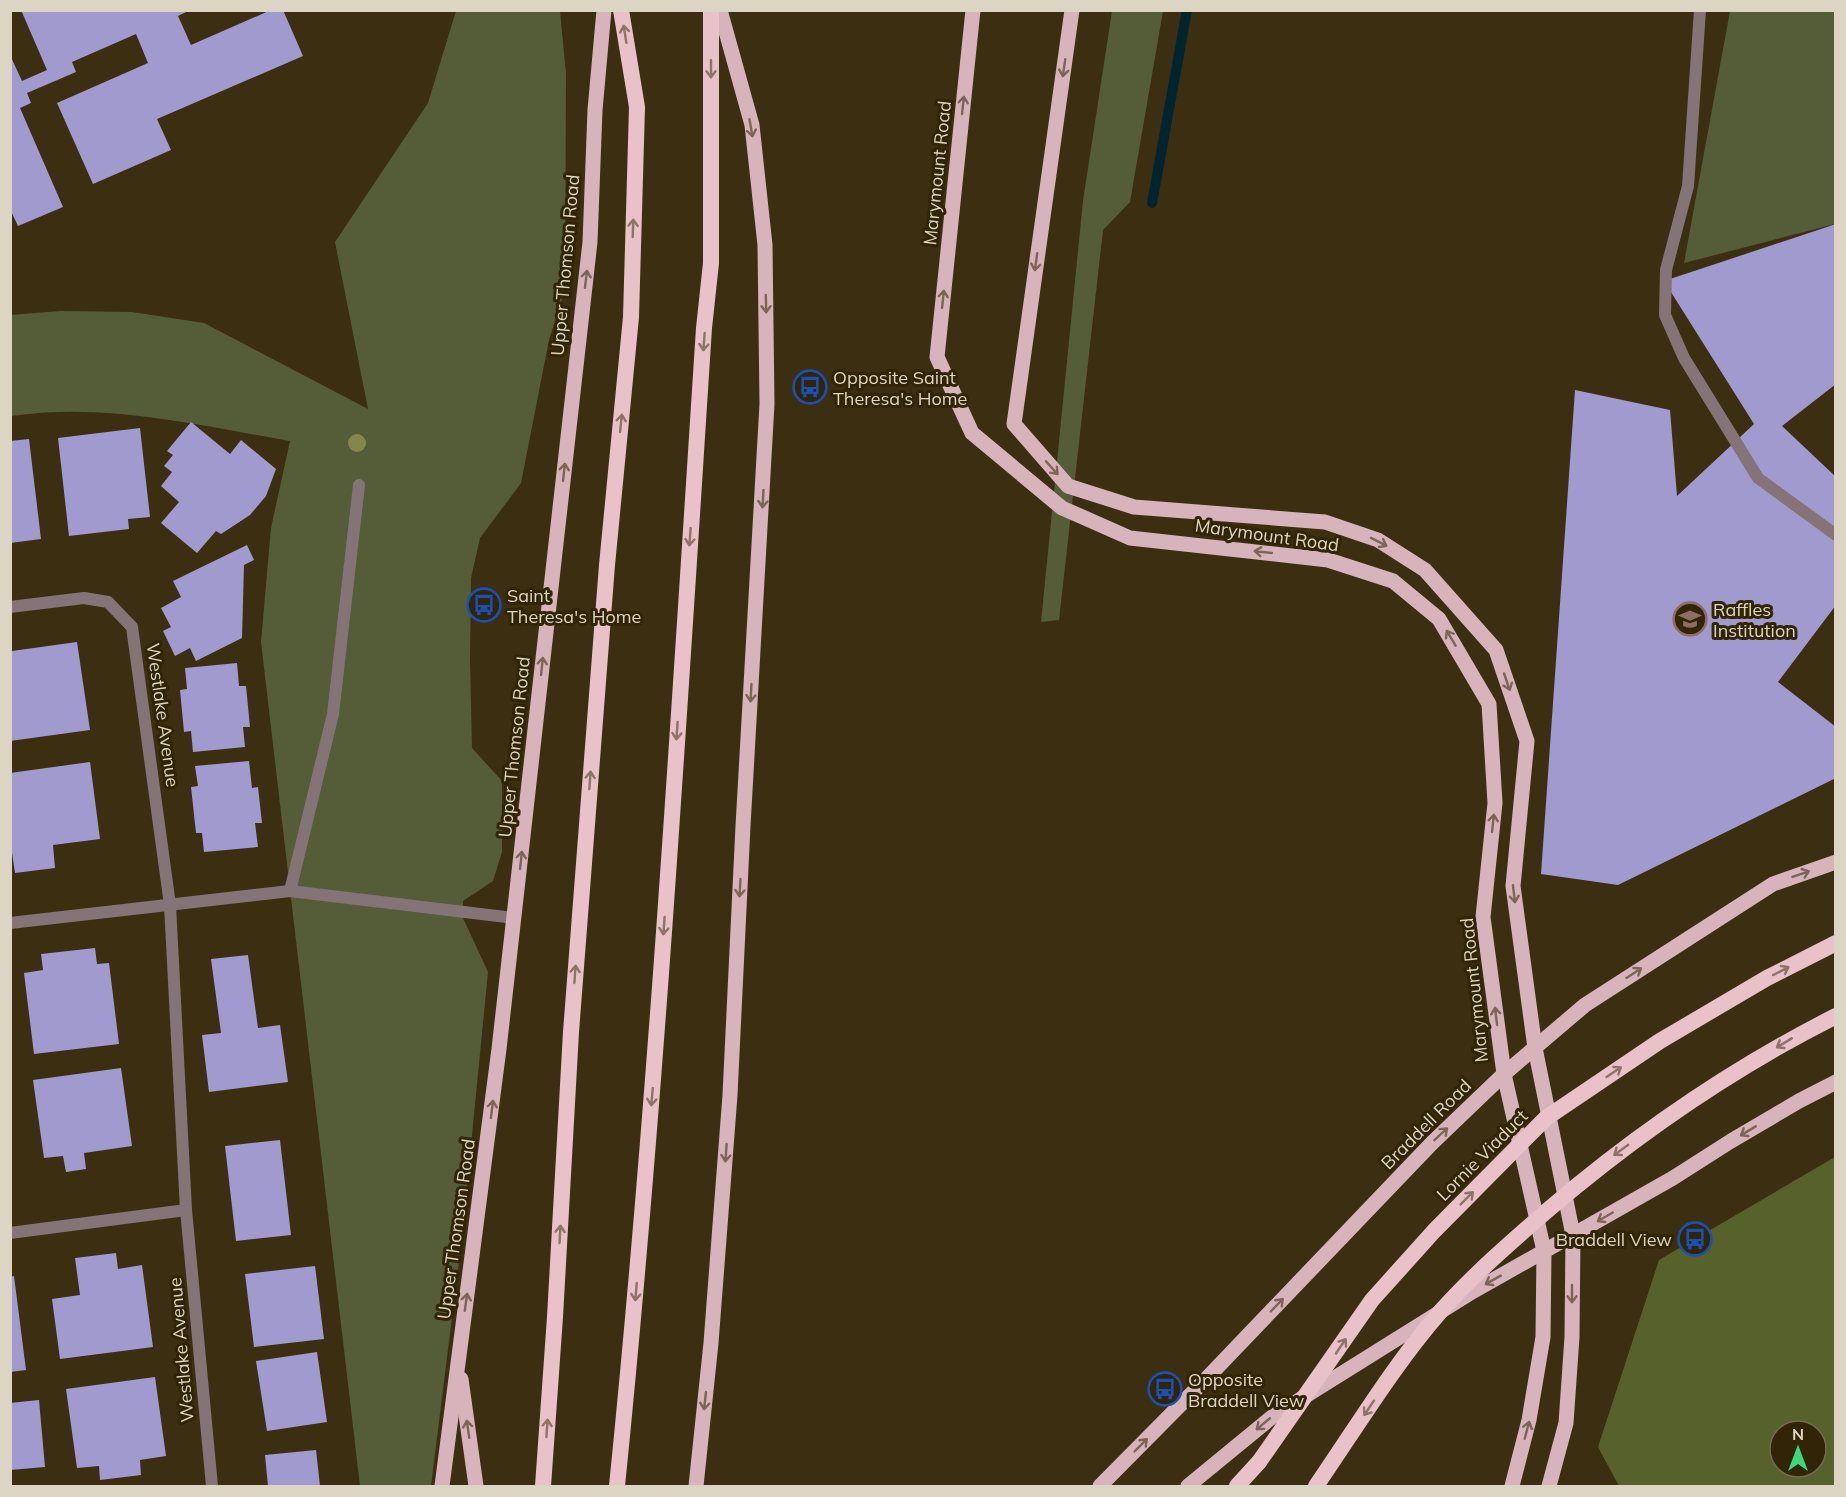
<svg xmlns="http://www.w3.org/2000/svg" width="1846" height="1497" font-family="Mulish,sans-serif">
	<rect width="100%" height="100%" fill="#3c2f11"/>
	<g fill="#555c38">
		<path d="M456 11H560L566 74 565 290 549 340 521 483 480 538 471 578 470 661 472 748 502 781V852L493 881 463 901V918L488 972 462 1237 431 1486H360L261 642 271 528 290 441C197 425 106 402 11 416L10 315 61 311 132 312 204 323 368 409 335 242 428 103Z"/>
		<polygon points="1112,11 1163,11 1130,202 1103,230 1059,620 1041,622 1083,201"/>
		<polygon points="1730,11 1835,11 1835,224 1684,263"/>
	</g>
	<path fill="#57612b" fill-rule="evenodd" d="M1835 1157V1486H1619L1598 1447 1659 1260ZM1780 1431H1816V1467H1780Z"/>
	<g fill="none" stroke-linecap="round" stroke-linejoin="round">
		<polyline stroke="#00252e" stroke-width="10" points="1152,203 1187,10"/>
	</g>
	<g fill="#a19acf">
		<polygon points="21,10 190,10 178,16 191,45 271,10 283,10 303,56 157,119 171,150 93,184 57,103 148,63 136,34 72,62 76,72 27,93 31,103 20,108 63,207 18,226 10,209 10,55 22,81 47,70"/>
		<polygon points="1836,224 1836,384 1782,426 1836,477 1836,605 1778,682 1836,727 1836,778 1618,885 1541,874 1575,390 1670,410 1677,496 1754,424 1664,281"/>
		<polygon points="191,422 230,454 241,440 276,469 266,496 250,515 221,534 216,531 197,553 161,523 179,502 161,486 172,472 164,466 173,455 167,451"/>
		<polygon points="140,428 150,517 128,519 129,529 69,536 58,438"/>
		<polygon points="29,439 41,539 10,543 10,441"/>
		<polygon points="247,545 254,560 244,565 242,638 196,661 190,648 175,656 163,631 171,627 161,608 181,597 173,581"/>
		<polygon points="77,642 90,730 10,741 12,651"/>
		<polygon points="237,663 239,686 246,686 250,727 243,727 245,747 193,752 191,731 184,732 180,690 187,689 185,668"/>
		<polygon points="249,761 252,788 258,787 262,823 255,823 258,847 204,852 202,833 196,833 191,787 198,786 195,766"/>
		<polygon points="90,762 100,839 53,845 55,868 15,873 10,839 10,773"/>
		<polygon points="95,948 97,964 109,963 119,1044 34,1054 24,973 43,970 41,954"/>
		<polygon points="248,955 258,1028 280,1025 288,1082 209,1092 202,1035 221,1033 211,959"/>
		<polygon points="121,1068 132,1146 84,1153 86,1169 66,1172 63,1156 44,1158 33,1080"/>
		<polygon points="280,1140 291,1235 236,1241 225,1146"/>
		<polygon points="116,1253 118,1269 142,1265 153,1347 60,1359 52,1299 80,1295 75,1258"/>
		<polygon points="315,1266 324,1339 254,1347 245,1274"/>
		<polygon points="14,1276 26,1370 10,1372 10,1277"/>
		<polygon points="317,1352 327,1422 267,1431 256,1361"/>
		<polygon points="155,1377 166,1456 140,1460 141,1475 100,1480 99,1466 77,1468 66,1389"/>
		<polygon points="39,1400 45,1467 10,1470 10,1403"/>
		<polygon points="316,1450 320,1486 268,1486 265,1455"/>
	</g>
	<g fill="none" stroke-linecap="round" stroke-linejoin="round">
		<g stroke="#847377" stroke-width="12">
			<polyline points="1700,10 1688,186 1666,270 1665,315 1684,358 1758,478 1836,535"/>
			<polyline points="290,891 333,714 359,485"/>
		</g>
		<g stroke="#847377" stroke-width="12">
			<polyline points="10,607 84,598 108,602 132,627 170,905 186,1210 212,1486"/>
			<polyline points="10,923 290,891 514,918"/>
			<polyline points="10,1233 186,1210"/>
		</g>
		<g stroke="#d7b4bb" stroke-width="15">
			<polyline points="973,10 937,357 972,433 1062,508 1130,538 1328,560 1393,581 1439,619 1489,704 1495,803 1483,917 1504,1074 1544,1251 1543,1337 1529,1420 1512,1486"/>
			<polyline points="1072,10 1014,424 1068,486 1134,507 1325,522 1378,540 1425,570 1496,650 1527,741 1513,886 1535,1048 1573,1235 1572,1337 1566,1423 1549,1486"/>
			<polyline points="461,1379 476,1486"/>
			<polyline points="442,1486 499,1049 590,242 595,110 604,10"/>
			<polyline points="696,1486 711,1343 730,1095 743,826 767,404 765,245 752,125 720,10"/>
			<polyline points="1100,1486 1208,1377 1432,1143 1504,1074 1585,1005 1773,884 1836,862"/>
			<polyline points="1188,1486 1272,1417 1472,1292 1673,1178 1731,1141 1799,1101 1836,1082"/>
		</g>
		<g stroke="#e8c1c9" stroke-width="16">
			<polyline points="543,1486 555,1317 571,1032 607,565 631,317 637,107 621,10"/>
			<path d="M617 1486C656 1101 679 714 704 328L711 263V10"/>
			<polyline points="1237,1486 1259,1462"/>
		</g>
		<g stroke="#e8c1c9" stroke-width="16">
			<polyline points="1259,1462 1372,1300 1434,1231 1546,1118 1660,1041 1767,978 1836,943"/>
			<path d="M1316 1486C1356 1428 1393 1366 1440 1312 1474 1274 1511 1242 1549 1209 1637 1134 1733 1068 1836 1016"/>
		</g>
	</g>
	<circle fill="#84864c" cx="357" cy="443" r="9"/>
	<defs><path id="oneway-shaft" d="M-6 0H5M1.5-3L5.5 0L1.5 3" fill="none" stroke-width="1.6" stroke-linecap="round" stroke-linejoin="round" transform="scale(1.5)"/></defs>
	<g stroke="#8d7368">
		<use href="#oneway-shaft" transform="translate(625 34) rotate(-99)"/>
		<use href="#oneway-shaft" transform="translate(711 69) rotate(90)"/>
		<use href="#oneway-shaft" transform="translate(633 228) rotate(-88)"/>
		<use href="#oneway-shaft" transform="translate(704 342) rotate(94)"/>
		<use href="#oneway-shaft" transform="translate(621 423) rotate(-84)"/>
		<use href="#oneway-shaft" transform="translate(690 537) rotate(94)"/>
		<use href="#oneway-shaft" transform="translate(677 731) rotate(94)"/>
		<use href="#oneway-shaft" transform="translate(590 780) rotate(-86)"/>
		<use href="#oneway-shaft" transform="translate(664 926) rotate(94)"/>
		<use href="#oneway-shaft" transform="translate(1781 971) rotate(-27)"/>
		<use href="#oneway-shaft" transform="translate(575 974) rotate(-86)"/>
		<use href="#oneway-shaft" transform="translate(1784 1043) rotate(149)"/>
		<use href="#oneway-shaft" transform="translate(1614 1072) rotate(-34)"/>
		<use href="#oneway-shaft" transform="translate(652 1097) rotate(95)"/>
		<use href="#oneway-shaft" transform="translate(1621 1150) rotate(144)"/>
		<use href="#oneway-shaft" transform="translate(1467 1198) rotate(-45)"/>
		<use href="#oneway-shaft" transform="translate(560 1234) rotate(-87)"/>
		<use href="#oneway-shaft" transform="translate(636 1292) rotate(95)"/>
		<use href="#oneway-shaft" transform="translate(1341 1346) rotate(-56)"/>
		<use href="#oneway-shaft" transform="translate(1369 1408) rotate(124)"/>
		<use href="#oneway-shaft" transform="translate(547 1428) rotate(-86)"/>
	</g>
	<g stroke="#7c6557">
		<use href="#oneway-shaft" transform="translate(1064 68) rotate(98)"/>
		<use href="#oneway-shaft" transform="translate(963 105) rotate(-84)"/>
		<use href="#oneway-shaft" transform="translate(751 128) rotate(80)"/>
		<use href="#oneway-shaft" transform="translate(1036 262) rotate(98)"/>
		<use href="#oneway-shaft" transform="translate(586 279) rotate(-83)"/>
		<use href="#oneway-shaft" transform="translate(943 299) rotate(-84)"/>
		<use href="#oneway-shaft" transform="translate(766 304) rotate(89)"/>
		<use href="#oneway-shaft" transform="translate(1052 468) rotate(48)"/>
		<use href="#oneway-shaft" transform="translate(564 472) rotate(-84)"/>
		<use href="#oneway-shaft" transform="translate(763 499) rotate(93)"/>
		<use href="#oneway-shaft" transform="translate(1379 542) rotate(27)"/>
		<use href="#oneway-shaft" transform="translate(1263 552) rotate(-174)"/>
		<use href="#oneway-shaft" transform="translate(1451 638) rotate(-121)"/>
		<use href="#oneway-shaft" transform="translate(542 666) rotate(-84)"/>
		<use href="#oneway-shaft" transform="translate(1507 682) rotate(71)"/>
		<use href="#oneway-shaft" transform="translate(751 693) rotate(93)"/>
		<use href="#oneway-shaft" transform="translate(1493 823) rotate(-84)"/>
		<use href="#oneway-shaft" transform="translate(521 860) rotate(-84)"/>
		<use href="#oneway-shaft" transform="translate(1801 874) rotate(-19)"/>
		<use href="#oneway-shaft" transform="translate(740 888) rotate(93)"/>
		<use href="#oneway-shaft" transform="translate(1514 894) rotate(83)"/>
		<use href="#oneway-shaft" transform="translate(1634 973) rotate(-33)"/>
		<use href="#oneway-shaft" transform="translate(1496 1016) rotate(-97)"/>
		<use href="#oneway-shaft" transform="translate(492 1109) rotate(-83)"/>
		<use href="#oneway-shaft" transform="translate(1748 1131) rotate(149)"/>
		<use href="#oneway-shaft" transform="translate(1441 1134) rotate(-43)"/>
		<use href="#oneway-shaft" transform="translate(726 1153) rotate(94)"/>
		<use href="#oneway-shaft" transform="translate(1605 1217) rotate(150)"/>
		<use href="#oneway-shaft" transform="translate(1493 1280) rotate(151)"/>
		<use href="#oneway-shaft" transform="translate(1572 1294) rotate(90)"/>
		<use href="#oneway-shaft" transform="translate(466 1302) rotate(-82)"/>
		<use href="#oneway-shaft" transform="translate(1277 1305) rotate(-46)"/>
		<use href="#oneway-shaft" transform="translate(705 1401) rotate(96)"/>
		<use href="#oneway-shaft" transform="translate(1263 1424) rotate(140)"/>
		<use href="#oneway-shaft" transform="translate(468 1429) rotate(-98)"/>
		<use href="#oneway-shaft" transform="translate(1527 1430) rotate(-75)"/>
		<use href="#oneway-shaft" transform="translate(1141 1445) rotate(-45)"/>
	</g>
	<defs>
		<g id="bus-ring" transform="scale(1.725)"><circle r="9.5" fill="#322506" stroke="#1a4fb4" stroke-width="1.5"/><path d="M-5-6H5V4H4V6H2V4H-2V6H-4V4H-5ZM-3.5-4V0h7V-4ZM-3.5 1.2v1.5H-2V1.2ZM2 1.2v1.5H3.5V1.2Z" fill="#1a4fb4"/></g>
		<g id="university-ring" transform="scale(1.725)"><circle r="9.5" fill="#322506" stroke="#8d6e63" stroke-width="1.5"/><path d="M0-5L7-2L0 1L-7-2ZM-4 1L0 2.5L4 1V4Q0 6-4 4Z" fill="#8d6e63"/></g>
	</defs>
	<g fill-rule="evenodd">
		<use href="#bus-ring" x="810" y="387"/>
		<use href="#bus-ring" x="484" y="605"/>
		<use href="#university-ring" x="1690" y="619"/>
		<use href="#bus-ring" x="1695" y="1239"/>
		<use href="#bus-ring" x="1165" y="1389"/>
	</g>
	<g text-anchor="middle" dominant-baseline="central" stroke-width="6" stroke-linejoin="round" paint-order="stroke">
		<g font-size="18" fill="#dcd5c4" stroke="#322506">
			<text transform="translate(937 173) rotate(-84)">Marymount Road</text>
			<text transform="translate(565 265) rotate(-85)">Upper Thomson Road</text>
			<text transform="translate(1267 535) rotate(8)">Marymount Road</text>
			<text transform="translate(163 715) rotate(82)">Westlake Avenue</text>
			<text transform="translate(514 747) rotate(-84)">Upper Thomson Road</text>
			<text transform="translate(1474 990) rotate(-96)">Marymount Road</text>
			<text transform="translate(1426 1124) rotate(-45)">Braddell Road</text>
			<text transform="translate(1482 1155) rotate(-45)">Lornie Viaduct</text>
			<text transform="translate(456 1229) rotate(-82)">Upper Thomson Road</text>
			<text transform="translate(181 1350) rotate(-95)">Westlake Avenue</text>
		</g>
		<g font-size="18" fill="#dcd5c4" stroke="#322506" text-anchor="start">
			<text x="833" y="377">Opposite Saint<tspan x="833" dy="21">Theresa's Home</tspan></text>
			<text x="507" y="595">Saint<tspan x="507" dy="21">Theresa's Home</tspan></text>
			<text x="1713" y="609">Raffles<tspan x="1713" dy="21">Institution</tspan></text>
			<text x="1672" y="1239" text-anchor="end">Braddell View</text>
			<text x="1188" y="1379">Opposite<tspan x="1188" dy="21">Braddell View</tspan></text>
		</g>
	</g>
	<rect width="1846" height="1497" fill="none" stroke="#dcd5c4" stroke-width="24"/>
	<g transform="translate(1798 1449)"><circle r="28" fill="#322506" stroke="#766b52" stroke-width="1.5"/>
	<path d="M0-4.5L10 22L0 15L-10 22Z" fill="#3ed77d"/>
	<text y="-9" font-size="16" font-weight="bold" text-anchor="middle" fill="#dcd5c4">N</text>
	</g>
</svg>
